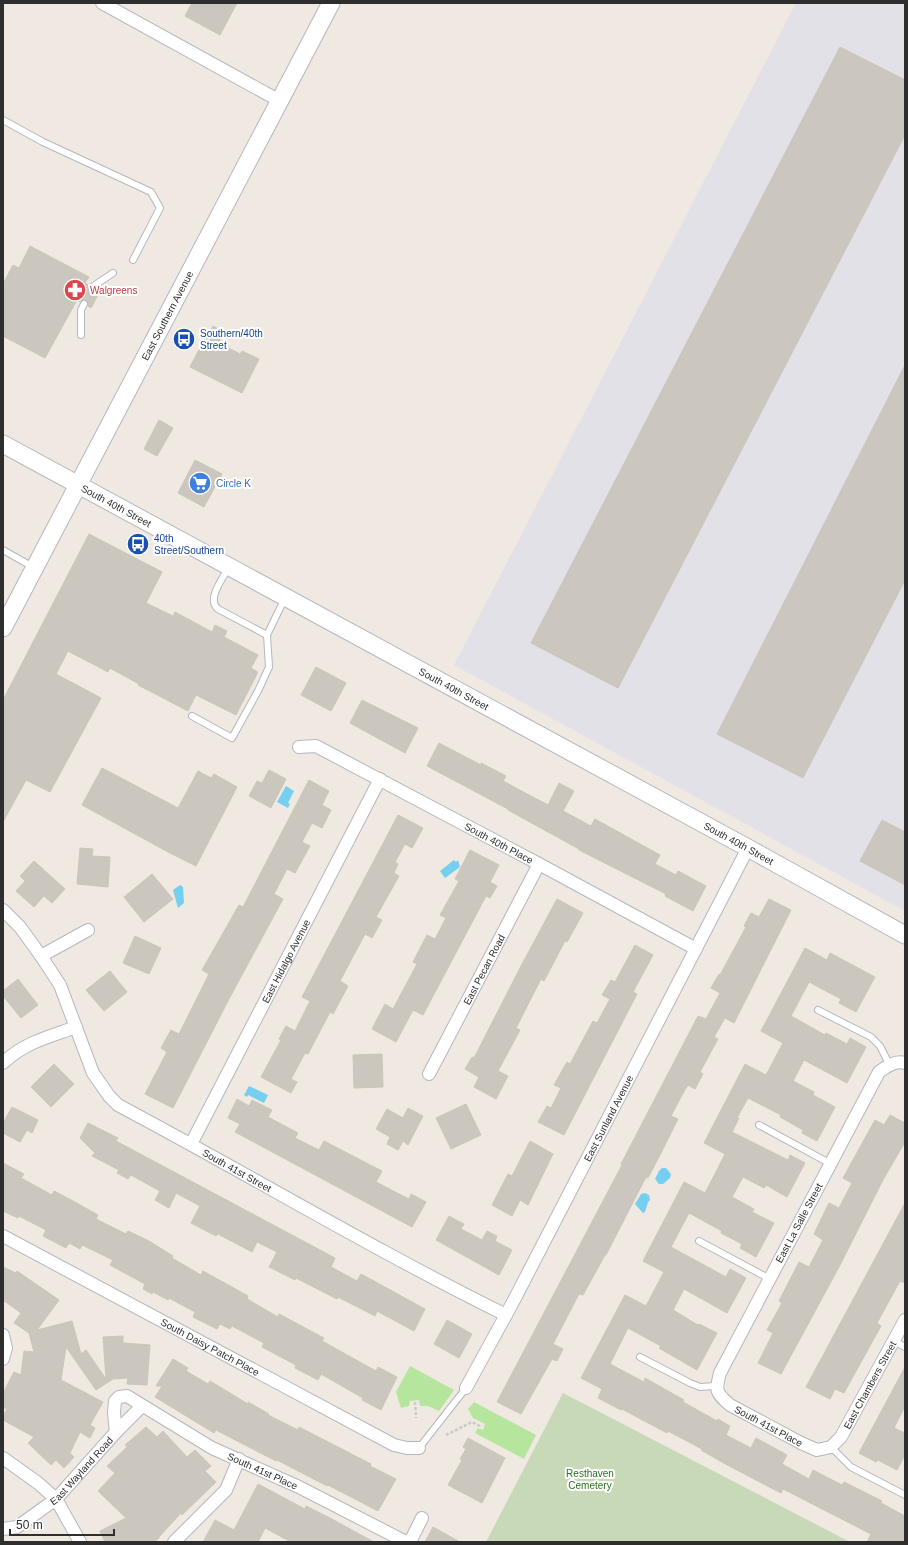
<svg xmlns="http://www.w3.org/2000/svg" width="908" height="1545" font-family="Helvetica,sans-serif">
	<rect width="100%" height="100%" fill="#efe9e1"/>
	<polygon fill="#e3e1e8" points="796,3 905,3 905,911 454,665"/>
	<g fill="#b6e59e">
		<polygon points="410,1366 454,1390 439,1411 428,1406 420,1406 419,1400 410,1401 409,1406 401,1408 396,1392"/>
		<polygon points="474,1402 536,1435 524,1459 475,1433 478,1428 483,1430 485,1424 473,1418 468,1409"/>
	</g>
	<polygon fill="#c8d9b8" points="563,1393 850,1542 486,1542"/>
	<g fill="#75cff0">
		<polygon points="286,786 294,791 288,803 290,804 288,808 277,802"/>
		<polygon points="454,860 456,862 458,860 460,867 445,878 440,871"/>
		<polygon points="180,885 183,887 184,903 178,908 173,890"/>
		<polygon points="249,1086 268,1095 264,1103 248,1095 247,1097 244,1095"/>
		<polygon points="662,1168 666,1168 671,1174 670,1178 663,1184 659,1184 655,1179 659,1171"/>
		<polygon points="645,1193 649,1195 650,1200 648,1202 645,1212 643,1213 635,1204 641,1194"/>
	</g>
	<g fill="#cbc7bf" stroke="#cbc5ba">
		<polygon points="192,3 237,3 220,35 185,16"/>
		<polygon points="840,47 905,80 905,135 618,688 531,643"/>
		<polygon points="30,246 89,277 85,283 88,285 88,288 90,291 93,291 97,289 100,291 91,308 88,306 88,303 86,300 83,300 80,302 77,300 45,358 3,336 3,284 13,265 19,268"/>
		<polygon points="213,326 224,332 219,343 240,354 242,351 259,359 242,393 190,367 206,336 208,337"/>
		<polygon points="905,365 905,580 803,778 717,734"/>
		<polygon points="159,420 173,428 157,456 144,449"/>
		<polygon points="195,460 222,474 204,507 178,493"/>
		<polygon points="89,534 162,572 146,603 173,616 175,612 212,632 215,625 227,631 224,637 258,655 251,668 258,672 236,715 196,695 188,711 138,685 139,684 110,668 108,672 68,651 56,674 101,698 50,792 26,780 3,822 3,700"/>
		<polygon points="316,667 346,683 331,711 301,695"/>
		<polygon points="362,700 418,728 405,753 350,723"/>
		<polygon points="439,743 481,765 481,763 506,776 503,781 548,805 559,783 574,791 563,811 591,826 595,819 660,855 655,864 676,875 678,871 706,886 693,911 665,896 666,894 579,850 579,849 508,810 508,809 427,766"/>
		<polygon points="102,768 178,808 198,771 211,778 214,774 237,787 196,866 168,852 82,805"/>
		<polygon points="269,770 286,779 271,808 249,796 257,781 262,783"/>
		<polygon points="309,780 329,791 322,805 331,810 322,828 312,823 302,842 310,846 295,873 287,869 274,894 283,899 229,999 173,1108 145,1094 167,1052 161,1048 171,1030 179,1034 209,974 202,970 239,905 243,907"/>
		<polygon points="398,815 423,828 412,848 405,844 395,862 398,864 394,873 399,876 376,917 382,920 372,938 365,934 340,981 348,986 333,1014 330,1012 308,1054 305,1053 291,1079 297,1082 291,1093 261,1077 281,1040 279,1039 286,1026 295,1031 310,1001 302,997"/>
		<polygon points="882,820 905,832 905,885 860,861"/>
		<polygon points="80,848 93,849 92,856 110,857 108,887 77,884"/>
		<polygon points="470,850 499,865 490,882 497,886 490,898 486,896 423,1015 413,1010 396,1042 372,1029 385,1004 393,1009 417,964 413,962 427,935 435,939 446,918 440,915 459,881 455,879"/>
		<polygon points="34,861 65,889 52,903 44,896 34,907 16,891 25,881 20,876"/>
		<polygon points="152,874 173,899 144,922 124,897"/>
		<polygon points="557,899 583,913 567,942 565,941 544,981 541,979 516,1028 520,1030 498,1071 508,1076 496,1099 474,1087 479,1077 465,1069 472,1057 474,1058 520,968"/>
		<polygon points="769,899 791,910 734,1023 725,1018 714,1037 718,1039 700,1072 703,1074 695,1089 688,1085 682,1095 671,1116 678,1119 661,1153 648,1178 646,1177 606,1255 605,1255 583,1295 579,1294 553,1344 563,1349 557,1361 552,1359 521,1414 497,1402 622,1165 621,1164 698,1016 706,1019 720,993 711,988 719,974 720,975 746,927 744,926 751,913 759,917"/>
		<polygon points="135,936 161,948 149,974 123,963"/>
		<polygon points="635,945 653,955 633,992 637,994 564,1135 538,1122 547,1106 551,1108 561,1088 554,1085 567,1062 570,1064 593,1021 597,1023 610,999 602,995 611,980 615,982"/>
		<polygon points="805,948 827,960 830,953 875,977 856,1012 839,1003 841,999 809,982 791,1016 825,1035 826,1033 847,1044 850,1038 866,1047 847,1083 804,1060 793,1081 814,1092 813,1095 835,1107 817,1141 802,1133 803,1130 780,1117 781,1115 748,1098 737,1118 739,1118 732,1132 788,1160 790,1155 805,1163 787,1197 766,1185 764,1188 743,1177 732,1197 754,1209 752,1212 774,1223 756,1257 740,1248 742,1244 721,1233 722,1231 689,1213 671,1247 726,1277 730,1269 746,1278 727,1313 684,1289 673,1310 698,1325 699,1324 717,1333 697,1370 659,1348 661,1346 628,1328 610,1364 644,1382 645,1378 684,1400 683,1402 717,1421 718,1419 730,1426 726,1435 751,1448 756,1438 787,1455 782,1464 809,1479 813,1470 842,1485 844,1482 882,1501 881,1503 905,1516 905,1542 867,1542 871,1534 783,1489 781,1493 729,1466 701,1450 702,1449 668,1431 667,1433 622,1409 621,1410 598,1398 602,1389 581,1378 625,1295 646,1306 658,1283 664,1272 643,1261 684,1182 705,1193 719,1166 725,1154 704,1143 745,1064 766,1075 783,1043 761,1031"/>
		<polygon points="110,971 127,992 104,1011 86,990"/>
		<polygon points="18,979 38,1005 21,1018 3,996 3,991"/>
		<polygon points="382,1054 383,1087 354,1088 353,1055"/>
		<polygon points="54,1064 74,1084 51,1107 31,1087"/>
		<polygon points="237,1099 249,1106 252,1100 272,1110 268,1117 298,1133 295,1138 319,1150 324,1141 382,1171 376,1182 409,1199 411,1194 426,1202 412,1227 235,1132 240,1124 228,1118"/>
		<polygon points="466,1104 481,1135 451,1149 436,1118"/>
		<polygon points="12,1107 38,1120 32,1133 27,1130 20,1142 3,1133 3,1123"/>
		<polygon points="408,1108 423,1116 408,1145 403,1141 398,1150 387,1144 390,1137 376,1129 387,1109 403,1118"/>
		<polygon points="890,1115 905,1123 905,1142 884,1178 839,1267 781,1374 758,1363 773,1333 767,1330 782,1303 779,1301 799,1262 809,1267 823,1240 814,1234 829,1203 839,1208 852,1183 843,1178 875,1120 884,1125"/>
		<polygon points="88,1123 118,1138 116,1141 335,1258 331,1267 357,1281 361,1274 425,1309 414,1331 377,1311 375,1316 338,1297 337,1299 296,1278 295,1280 269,1267 277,1252 257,1242 252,1252 218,1234 216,1236 191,1223 200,1206 176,1193 169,1208 155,1200 160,1191 131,1175 128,1179 117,1173 119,1170 92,1156 95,1153 80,1138"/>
		<polygon points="530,1141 553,1154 528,1205 520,1200 512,1216 492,1205 508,1174 512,1176"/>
		<polygon points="3,1163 24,1174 21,1178 52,1195 54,1191 73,1201 98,1215 96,1219 126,1234 128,1231 149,1241 173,1256 172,1258 201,1275 203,1271 223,1282 248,1296 247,1299 278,1317 279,1314 324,1338 322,1341 376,1371 378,1367 397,1377 381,1410 362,1400 363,1398 321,1374 318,1380 295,1368 296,1365 262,1347 264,1343 232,1326 230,1329 220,1324 217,1329 193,1317 195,1312 169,1298 168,1300 153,1292 152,1294 143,1289 145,1284 110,1265 113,1260 82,1245 80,1249 69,1243 66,1248 43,1236 46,1230 19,1216 18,1218 3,1211"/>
		<polygon points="905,1203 905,1283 900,1281 877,1323 881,1326 844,1393 835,1389 830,1399 806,1387"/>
		<polygon points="449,1216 464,1224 461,1229 482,1240 487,1231 497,1236 495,1241 512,1250 499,1275 436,1240"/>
		<polygon points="3,1267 16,1273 17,1271 59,1300 37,1330 72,1321 81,1354 86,1350 106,1379 103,1337 123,1336 123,1343 150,1345 147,1385 127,1384 128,1378 113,1379 96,1390 66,1347 61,1380 103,1402 90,1425 95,1428 90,1438 80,1432 70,1453 74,1457 64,1468 56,1460 51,1465 28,1443 34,1437 3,1420 3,1416 7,1409 3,1407 3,1393 14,1372 21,1375 24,1351 34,1352 29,1333 14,1323 21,1313 3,1300"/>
		<polygon points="447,1320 472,1334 459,1358 434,1344"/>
		<polygon points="173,1359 188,1368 186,1371 208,1384 210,1381 248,1404 248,1402 269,1414 268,1415 298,1430 299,1427 371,1464 370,1466 396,1479 378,1511 328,1485 327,1486 277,1460 276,1461 216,1430 214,1433 155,1397 162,1386 156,1386"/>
		<polygon points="905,1367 905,1406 894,1428 905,1433 905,1455 897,1470 878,1460 876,1462 859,1453"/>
		<polygon points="146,1427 157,1437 163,1431 187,1457 195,1450 211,1466 205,1471 216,1482 182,1515 181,1513 159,1537 159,1538 154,1542 105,1542 100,1531 126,1518 98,1491 115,1473 107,1466 127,1447 125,1445"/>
		<polygon points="468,1438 505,1458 482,1503 448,1485 462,1460 460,1459 466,1449 463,1447"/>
		<polygon points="258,1484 305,1509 306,1506 330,1518 374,1542 291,1542 265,1528 258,1542 203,1542 215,1520 234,1530"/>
		<polygon points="433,1527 460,1542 425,1542"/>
	</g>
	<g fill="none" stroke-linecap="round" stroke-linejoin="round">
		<g stroke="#b4b7c1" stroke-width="8">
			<g id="lane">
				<polyline points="3,120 43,142 151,192 160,208 133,260"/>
				<polyline points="92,287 113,273"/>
				<polyline points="81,335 81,310 84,304"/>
				<polyline points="3,550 33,567"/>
				<path d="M228 568C223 579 206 599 218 609L267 635"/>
				<polyline points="192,716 232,738 259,689 269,667 267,635 285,598"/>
				<polyline points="818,1010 871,1037 880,1046 889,1064"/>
				<polyline points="759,1125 831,1164"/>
				<polyline points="699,1241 770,1279"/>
				<polyline points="894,1341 905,1347"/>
				<polyline points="640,1357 690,1383 700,1387 716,1386"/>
				<polyline points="831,1447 851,1467 905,1495"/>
				<polyline points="419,1448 466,1388"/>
			</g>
		</g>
		<g stroke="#b4b7c1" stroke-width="14">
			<g id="street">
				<polyline points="102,3 280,101"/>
				<path id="s1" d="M299 747 316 746 539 864 696 949"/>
				<path id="s2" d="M3 910 20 927 41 956 60 985 93 1073 109 1096 118 1105C248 1174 374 1250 506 1315"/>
				<polyline points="41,956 88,930"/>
				<path d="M3 1063C25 1042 49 1037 76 1027"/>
				<path id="s3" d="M905 1063C895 1060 886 1067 879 1072L720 1373C715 1391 716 1393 730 1405L801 1443 817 1450 831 1447 841 1437 905 1320"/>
				<path id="s4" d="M429 1074 539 864"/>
				<path id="s5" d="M191 1144 380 779"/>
				<path id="s6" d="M3 1236 394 1445 407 1448H419"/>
				<polyline points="3,1335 6,1348 3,1359"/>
				<path id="s7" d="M466 1388 513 1302 748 848"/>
				<path id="s8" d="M116 1432 114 1413 115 1401 119 1397 127 1396 212 1448 299 1487 406 1542"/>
				<polyline points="3,1458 38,1483 56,1499 80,1542"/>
				<path id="s9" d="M3 1529 17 1527 56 1499 116 1432 142 1406"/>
				<polyline points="174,1542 226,1490 239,1459"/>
				<polyline points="410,1542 422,1518"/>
			</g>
		</g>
		<g stroke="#b4b7c1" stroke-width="19">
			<g id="secondary">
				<path id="s10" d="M3 444 748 848 905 935"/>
				<path id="s11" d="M3 628 331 3"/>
			</g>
		</g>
		<g stroke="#c9c9c9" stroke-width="2.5" stroke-dasharray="3 2" stroke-linecap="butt">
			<polyline points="415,1402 416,1418"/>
			<polyline points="446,1435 472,1422 482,1427"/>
		</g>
		<use href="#lane" stroke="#fff" stroke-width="6"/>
		<use href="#street" stroke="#fff" stroke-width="12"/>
		<use href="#secondary" stroke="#fff" stroke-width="17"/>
	</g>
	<defs>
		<g id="pharmacy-disc" transform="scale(1.15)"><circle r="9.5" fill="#e0444e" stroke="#fff"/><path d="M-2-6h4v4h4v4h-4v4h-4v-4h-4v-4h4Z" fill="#fff"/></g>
		<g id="bus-disc" transform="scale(1.15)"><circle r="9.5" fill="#1a4fb4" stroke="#fff"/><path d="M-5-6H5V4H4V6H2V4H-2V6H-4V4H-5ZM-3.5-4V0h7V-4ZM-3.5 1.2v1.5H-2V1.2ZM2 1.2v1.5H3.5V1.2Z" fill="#fff"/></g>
		<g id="supermarket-disc" transform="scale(1.15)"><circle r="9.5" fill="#3f7fe0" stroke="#fff"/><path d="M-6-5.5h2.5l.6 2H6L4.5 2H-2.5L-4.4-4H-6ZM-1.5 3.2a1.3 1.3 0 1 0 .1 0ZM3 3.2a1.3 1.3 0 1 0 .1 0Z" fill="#fff"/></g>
	</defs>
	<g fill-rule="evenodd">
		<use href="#pharmacy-disc" x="75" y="290"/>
		<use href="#bus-disc" x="184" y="339"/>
		<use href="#supermarket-disc" x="200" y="483"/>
		<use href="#bus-disc" x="138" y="544"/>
	</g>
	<g text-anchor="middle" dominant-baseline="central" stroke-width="4" stroke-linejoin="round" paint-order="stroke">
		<g font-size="10" fill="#be3a42" stroke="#fff" text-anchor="start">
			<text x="90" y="290">Walgreens</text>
		</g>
		<g font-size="10" fill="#2e2e2e" stroke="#fff">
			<text stroke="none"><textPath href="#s11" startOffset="353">East Southern Avenue</textPath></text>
			<text stroke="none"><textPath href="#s10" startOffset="129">South 40th Street</textPath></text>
			<text stroke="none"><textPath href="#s10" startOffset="513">South 40th Street</textPath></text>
			<text stroke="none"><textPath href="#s1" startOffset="224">South 40th Place</textPath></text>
			<text stroke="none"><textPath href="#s10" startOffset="837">South 40th Street</textPath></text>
			<text stroke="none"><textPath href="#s5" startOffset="206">East Hidalgo Avenue</textPath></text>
			<text stroke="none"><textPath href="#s4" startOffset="118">East Pecan Road</textPath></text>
			<text stroke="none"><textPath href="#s7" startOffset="305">East Sunland Avenue</textPath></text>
			<text stroke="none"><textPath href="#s2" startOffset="365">South 41st Street</textPath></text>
			<text transform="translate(799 1223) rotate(-62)">East La Salle Street</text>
			<text stroke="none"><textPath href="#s6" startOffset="235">South Daisy Patch Place</textPath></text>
			<text stroke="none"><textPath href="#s3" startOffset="592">East Chambers Street</textPath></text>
			<text stroke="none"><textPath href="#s3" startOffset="450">South 41st Place</textPath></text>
			<text stroke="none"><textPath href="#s9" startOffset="100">East Wayland Road</textPath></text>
			<text stroke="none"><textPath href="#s8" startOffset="200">South 41st Place</textPath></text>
		</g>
		<g font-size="10" fill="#164399" stroke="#fff" text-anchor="start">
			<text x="200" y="333">Southern/40th<tspan x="200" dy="12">Street</tspan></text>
			<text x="154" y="538">40th<tspan x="154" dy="12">Street/Southern</tspan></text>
		</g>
		<g font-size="10" fill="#366cbe" stroke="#fff" text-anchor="start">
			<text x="216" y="483">Circle K</text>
		</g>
		<g font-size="10" fill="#2c6e1b" stroke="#fff">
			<text x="590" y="1473">Resthaven<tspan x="590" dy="12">Cemetery</tspan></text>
		</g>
	</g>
	<rect width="908" height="1545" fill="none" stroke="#2e2e2e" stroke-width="8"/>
	<path d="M10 1529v6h104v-6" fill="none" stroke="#2e2e2e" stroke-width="2"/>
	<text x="16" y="1529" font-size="12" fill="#2e2e2e" stroke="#ffffff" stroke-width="3" paint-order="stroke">50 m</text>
</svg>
